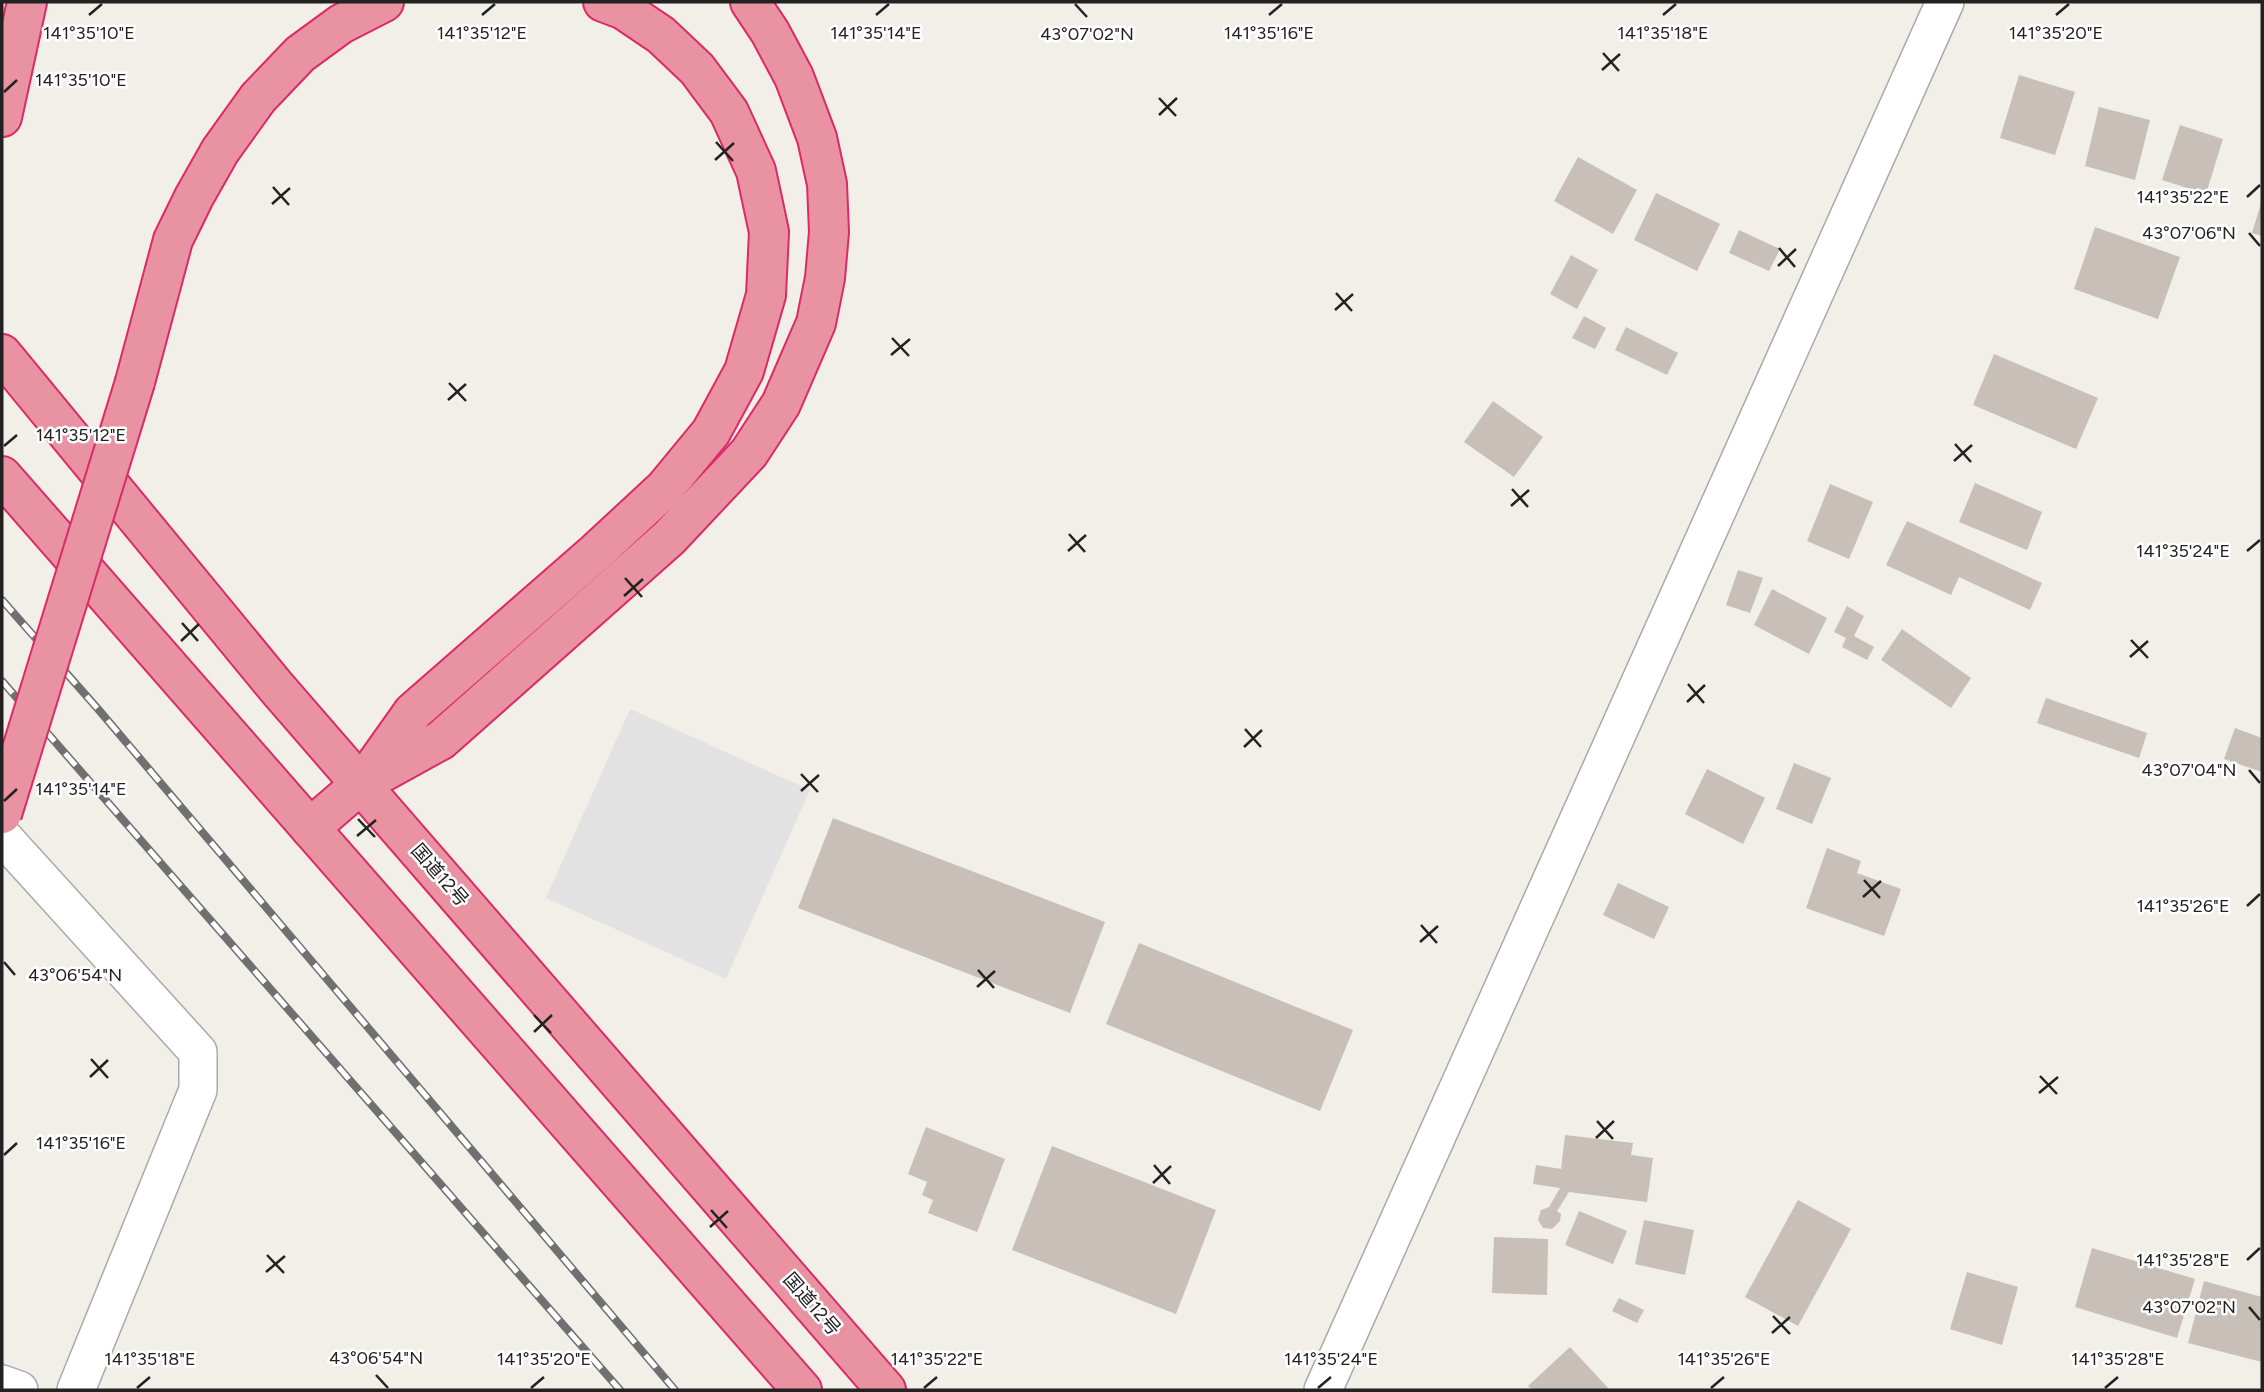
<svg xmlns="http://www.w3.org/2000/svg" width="2264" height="1392" font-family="Figtree,'Noto Sans JP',sans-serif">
	<rect width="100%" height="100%" fill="#f2efe9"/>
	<polygon fill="#e2e2e2" points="630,709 810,790 726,979 546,898"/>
	<g fill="#c7bfb8">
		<polygon points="2019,75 2075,92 2055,155 2000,138"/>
		<polygon points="2099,107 2150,120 2135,180 2085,166"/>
		<polygon points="2180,125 2223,139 2206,194 2162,180"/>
		<polygon points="1578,157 1637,190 1613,234 1554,201"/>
		<polygon points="1656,193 1720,224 1697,271 1634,240"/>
		<polygon points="2262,200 2262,236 2252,233"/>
		<polygon points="2095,227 2180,257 2158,319 2074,289"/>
		<polygon points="1739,230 1780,249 1769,271 1729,253"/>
		<polygon points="1571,255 1598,270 1577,309 1550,294"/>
		<polygon points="1584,316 1606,328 1595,349 1572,338"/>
		<polygon points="1626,327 1678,353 1667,375 1615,350"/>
		<polygon points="1994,354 2098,398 2076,449 1973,405"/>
		<polygon points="1493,401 1543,437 1514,477 1464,442"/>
		<polygon points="1975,483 2042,512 2027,550 1959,522"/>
		<polygon points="1830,484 1873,502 1849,559 1807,541"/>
		<polygon points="1907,521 2042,583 2030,610 1959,577 1951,595 1886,565"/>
		<polygon points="1738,570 1763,578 1750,613 1726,605"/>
		<polygon points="1772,589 1827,618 1809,654 1754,625"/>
		<polygon points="1847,606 1864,616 1854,636 1874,647 1867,660 1842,647 1846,638 1834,632"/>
		<polygon points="1902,629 1971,678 1951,708 1881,660"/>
		<polygon points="2046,698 2147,733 2139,758 2037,723"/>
		<polygon points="2235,728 2262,738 2262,772 2224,759"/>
		<polygon points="1794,763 1831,778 1812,824 1776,809"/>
		<polygon points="1707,769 1765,798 1743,844 1685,814"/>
		<polygon points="833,818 1105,922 1070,1013 798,908"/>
		<polygon points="1827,848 1861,861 1857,873 1901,889 1884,936 1806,908"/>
		<polygon points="1618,883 1669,907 1654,939 1603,915"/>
		<polygon points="1139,943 1353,1030 1320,1111 1106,1024"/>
		<polygon points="926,1127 1005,1159 977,1232 928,1213 933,1200 922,1195 927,1182 908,1174"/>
		<polygon points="1565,1135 1633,1143 1631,1155 1653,1158 1647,1202 1569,1192 1557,1211 1561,1214 1560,1221 1552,1229 1543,1228 1538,1220 1541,1210 1549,1207 1560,1188 1533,1184 1536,1165 1561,1169"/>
		<polygon points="1052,1146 1216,1210 1176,1314 1012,1250"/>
		<polygon points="1798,1200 1851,1229 1798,1326 1745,1297"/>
		<polygon points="1579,1211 1627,1231 1613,1264 1565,1245"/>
		<polygon points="1644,1220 1694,1230 1685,1275 1635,1264"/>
		<polygon points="1494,1237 1548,1239 1547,1295 1492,1293"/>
		<polygon points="2092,1248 2195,1279 2177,1338 2075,1307"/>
		<polygon points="1967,1272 2018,1287 2002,1345 1950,1329"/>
		<polygon points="2204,1281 2262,1297 2262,1362 2188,1343"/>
		<polygon points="1619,1298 1644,1310 1637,1323 1612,1311"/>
		<polygon points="1570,1347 1610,1390 1532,1390 1528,1386"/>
	</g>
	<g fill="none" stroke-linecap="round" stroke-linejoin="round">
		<g stroke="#a9a9a9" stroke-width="40">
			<g id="street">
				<polyline points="2,836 198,1052 198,1090 76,1390"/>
				<polyline points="2,1384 19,1390"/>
				<polyline points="1323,1390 1945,2"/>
			</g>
		</g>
		<g stroke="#dc2a67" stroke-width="42">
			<g id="highway">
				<polyline points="2,117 27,2"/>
				<polyline points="2,354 277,688 886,1390"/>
				<polyline points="135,382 173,240 194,197 220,151 258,98 300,54 341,24 384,2"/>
				<polyline points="2,476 802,1390"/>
				<polyline points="369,774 413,712 596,552 664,489 711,432 744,371 766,295 769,232 756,171 729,112 697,69 661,35 624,10 603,2"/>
				<polyline points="310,828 361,784 441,740 669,538 749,453 781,404 816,323 825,278 829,232 827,184 817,138 794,77 770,32 750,2"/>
			</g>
		</g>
		<use href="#street" stroke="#fff" stroke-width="37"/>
		<use href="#highway" stroke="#e892a2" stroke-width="38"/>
		<g stroke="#707070" stroke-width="8">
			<g id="rail">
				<polyline points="2,600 98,709 675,1390"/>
				<polyline points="2,681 620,1390"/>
			</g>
		</g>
		<use href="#rail" stroke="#fff" stroke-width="5" stroke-dasharray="16" stroke-linecap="butt"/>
		<g stroke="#dc2a67" stroke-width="42" stroke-linecap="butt">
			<polyline id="highway-bridge" points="2,814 135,382"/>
		</g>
		<use href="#highway-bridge" stroke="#e892a2" stroke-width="38"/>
	</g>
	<path fill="none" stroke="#222" stroke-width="2.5" d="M1075 4 1087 17M89 15 102 4M482 15 495 4M876 15 889 4M1269 15 1282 4M1663 15 1676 4M2056 15 2069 4M1603 53 1619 71M1602 70 1620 54M4 92 17 80M1159 98 1176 116M1159 115 1177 98M716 142 733 161M715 160 734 143M273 187 289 205M2247 197 2260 185M272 204 290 188M2249 233 2260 246M1779 248 1795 267M1778 266 1796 249M1336 293 1352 311M1335 310 1353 294M892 338 909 356M891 355 910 339M449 383 466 401M448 400 466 384M1955 444 1971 462M4 446 17 435M1954 461 1972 445M1512 489 1528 507M1511 506 1529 490M1069 534 1085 552M1068 551 1086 535M2247 551 2260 540M625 578 642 597M624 596 643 579M182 623 198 641M2131 640 2148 658M181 641 199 624M2130 657 2148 641M1688 684 1704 703M1687 702 1705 685M1245 729 1261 747M1244 747 1262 730M2249 770 2260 783M801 774 818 792M801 791 819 775M4 801 17 789M358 819 375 837M357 836 376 820M1864 880 1880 898M1863 897 1881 881M2247 906 2260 894M1421 925 1437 943M1420 942 1438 926M4 962 15 975M978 970 994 988M977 987 995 971M534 1015 551 1033M534 1032 552 1015M91 1059 108 1078M2040 1076 2057 1094M90 1077 108 1060M2039 1093 2058 1077M1597 1121 1613 1139M1596 1138 1614 1121M4 1155 17 1143M1154 1165 1170 1184M1153 1183 1171 1166M711 1210 727 1228M710 1227 728 1211M267 1255 284 1273M2247 1260 2260 1248M266 1272 285 1256M2249 1307 2260 1320M1773 1316 1790 1334M1772 1333 1790 1317M376 1375 388 1388M137 1388 150 1377M531 1388 544 1377M924 1388 937 1377M1318 1388 1331 1377M1711 1388 1724 1377M2105 1388 2118 1377"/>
	<g text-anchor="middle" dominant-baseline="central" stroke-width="5" stroke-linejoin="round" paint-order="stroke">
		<g font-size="19" fill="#222" stroke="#fff">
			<text transform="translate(440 875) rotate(49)">国道12号</text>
			<text transform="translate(812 1304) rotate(49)">国道12号</text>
		</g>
	</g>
	<g font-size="18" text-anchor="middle" fill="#222" stroke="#fff" stroke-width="5" stroke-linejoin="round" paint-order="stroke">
		<text x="89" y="39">141°35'10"E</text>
		<text x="876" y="39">141°35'14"E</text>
		<text x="2056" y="39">141°35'20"E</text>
		<text x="482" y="39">141°35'12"E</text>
		<text x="1269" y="39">141°35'16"E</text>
		<text x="1663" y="39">141°35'18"E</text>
		<text x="1087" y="40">43°07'02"N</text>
		<text x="81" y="86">141°35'10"E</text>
		<text x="2183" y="203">141°35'22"E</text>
		<text x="2189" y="239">43°07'06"N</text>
		<text x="81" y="441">141°35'12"E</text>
		<text x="2183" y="557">141°35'24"E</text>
		<text x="2189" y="776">43°07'04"N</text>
		<text x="81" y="795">141°35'14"E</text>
		<text x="2183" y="912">141°35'26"E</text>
		<text x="75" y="981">43°06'54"N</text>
		<text x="81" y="1149">141°35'16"E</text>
		<text x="2183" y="1266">141°35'28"E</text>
		<text x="2189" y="1313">43°07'02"N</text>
		<text x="376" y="1364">43°06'54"N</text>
		<text x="150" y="1365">141°35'18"E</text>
		<text x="544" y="1365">141°35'20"E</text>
		<text x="937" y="1365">141°35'22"E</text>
		<text x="1331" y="1365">141°35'24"E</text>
		<text x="1724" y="1365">141°35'26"E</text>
		<text x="2118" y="1365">141°35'28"E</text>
	</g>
	<rect width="2264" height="1392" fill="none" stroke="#222222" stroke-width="7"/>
</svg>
